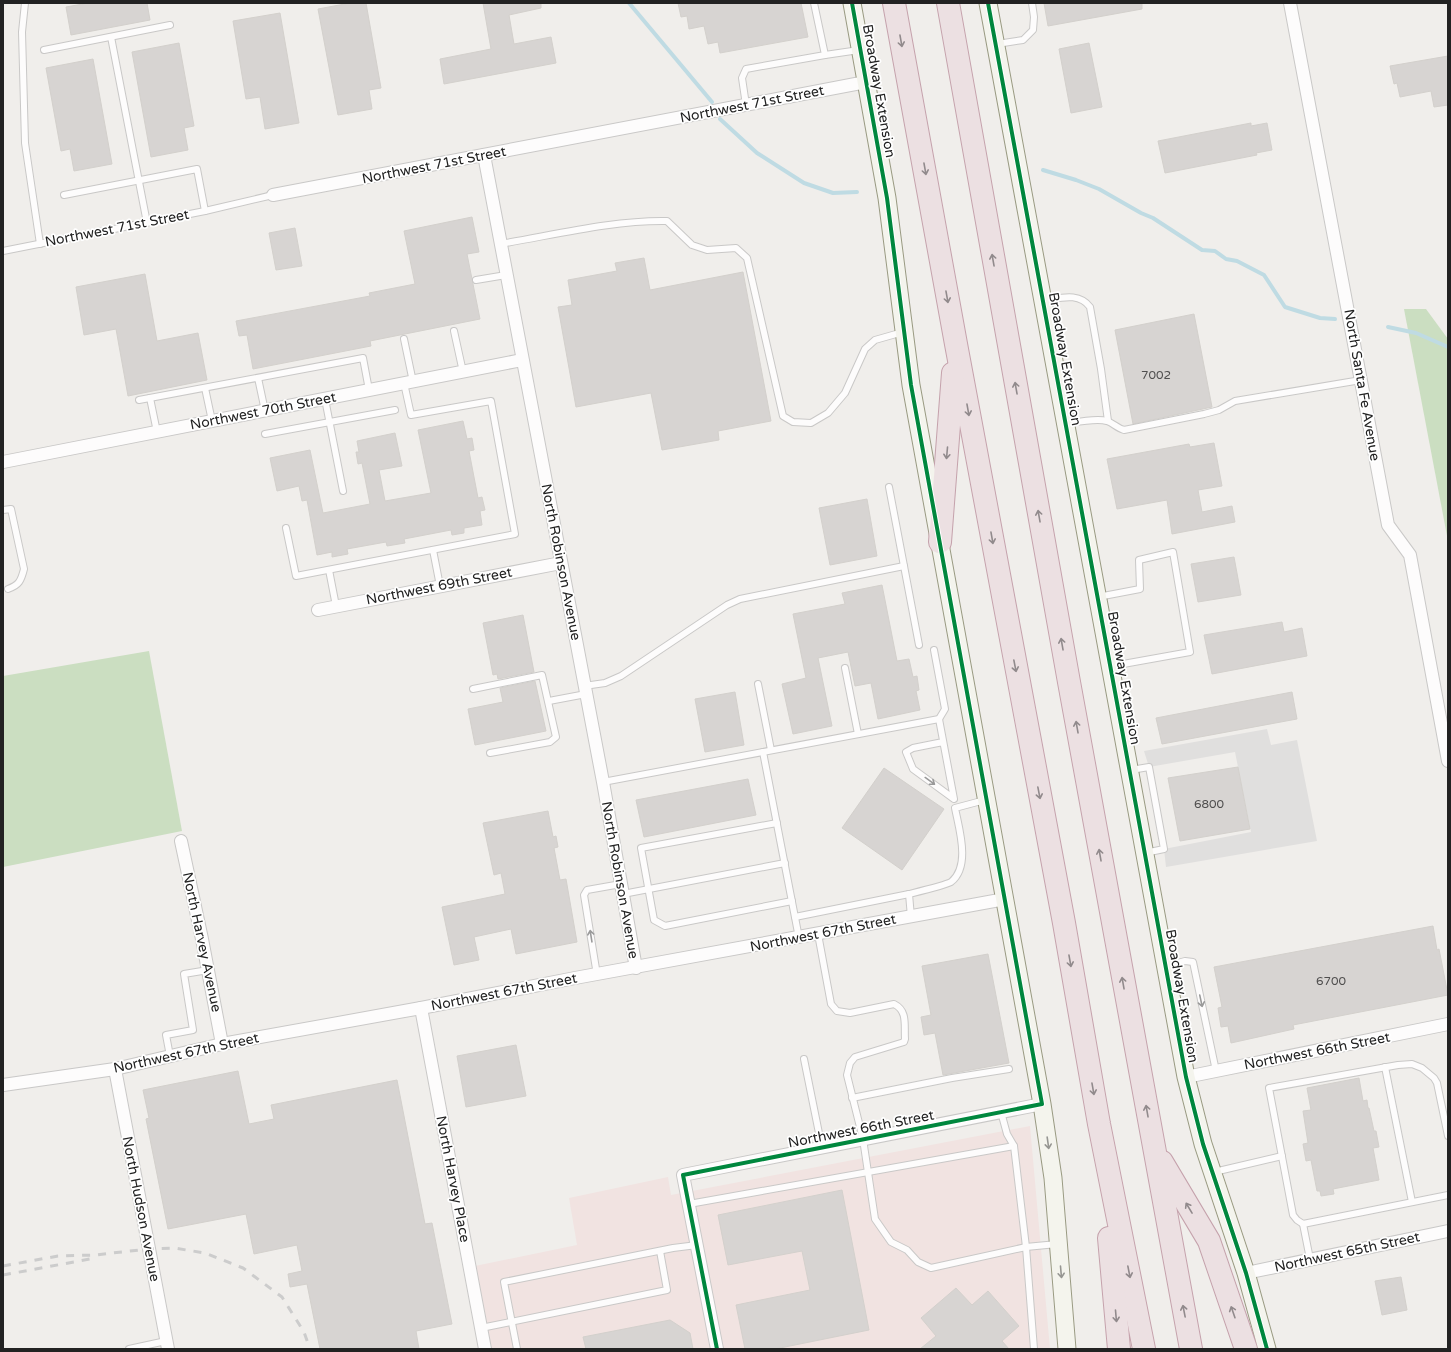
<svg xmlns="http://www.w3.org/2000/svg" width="1451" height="1352" font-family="'Varela Round',sans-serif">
	<rect width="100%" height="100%" fill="#f0eeeb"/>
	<polygon fill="#f1e3e1" points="1030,1126 1050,1349 491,1349 475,1266 577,1245 569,1198 668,1177 671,1195"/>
	<g fill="#cbdec1">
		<polygon points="1404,309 1426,309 1448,339 1448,541"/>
		<polygon points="149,651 182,831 3,867 3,676"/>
	</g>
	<polygon fill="#e0dfde" points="1267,729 1271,745 1297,740 1317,841 1166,867 1164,849 1251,832 1235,752 1149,767 1144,751"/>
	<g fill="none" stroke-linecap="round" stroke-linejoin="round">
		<g stroke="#bfdbe3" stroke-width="4">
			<polyline points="629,3 712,102"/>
			<polyline points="720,119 757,153 804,183 833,193 857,192"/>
			<polyline points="1043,170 1076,180 1099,189 1141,213 1153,218 1202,250 1215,251 1226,259 1237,261 1264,275 1285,307 1320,318 1335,319"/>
			<polyline points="1388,327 1416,333 1448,347"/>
		</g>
	</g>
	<g fill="#d7d4d2" stroke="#d3d0cc">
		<polygon points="88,3 147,3 150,20 71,35 66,7"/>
		<polygon points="350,3 366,3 381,88 369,90 372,109 338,115 318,9"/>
		<polygon points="483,3 541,3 541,8 509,15 514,44 551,37 556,63 444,84 440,59 491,49"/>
		<polygon points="678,3 801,3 808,37 720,53 718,42 708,44 704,26 689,29 687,16 681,17"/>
		<polygon points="1044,3 1142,3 1142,9 1048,26"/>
		<polygon points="280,13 299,123 265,129 260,97 246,99 233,21"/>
		<polygon points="179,43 194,126 184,128 188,150 151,157 132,52"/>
		<polygon points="1089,43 1102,107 1071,113 1059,49"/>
		<polygon points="1448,56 1448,105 1434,107 1431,91 1400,97 1397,83 1394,84 1390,66"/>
		<polygon points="93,59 112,164 74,171 70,149 61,151 46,68"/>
		<polygon points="1251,123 1251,126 1267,123 1272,150 1256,153 1257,155 1165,173 1158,141"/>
		<polygon points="472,217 479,252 467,254 480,319 370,341 371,346 253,369 247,335 239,336 236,321 370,296 369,293 415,284 404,231"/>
		<polygon points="295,228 302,266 276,270 269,233"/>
		<polygon points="644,258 650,290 743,272 771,421 718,431 719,440 662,450 651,393 576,407 558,307 572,305 568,280 617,271 615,263"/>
		<polygon points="145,274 157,341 198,333 207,380 128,396 116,329 84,335 76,287"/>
		<polygon points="1194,314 1212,407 1133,424 1115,330"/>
		<polygon points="463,421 467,439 472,438 474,450 469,451 478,498 482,497 485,510 480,511 482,525 464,528 464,533 452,535 451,530 404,539 405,543 387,546 386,542 347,549 348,554 332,557 332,552 317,555 307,500 302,501 299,486 277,491 270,458 310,450 323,513 370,504 362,463 358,464 356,452 359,452 357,441 395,433 402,466 379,470 385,501 431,493 418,430"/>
		<polygon points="1214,443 1222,486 1198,490 1202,512 1232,506 1235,522 1172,534 1167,500 1117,509 1107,459 1189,444 1190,447"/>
		<polygon points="867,499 877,556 830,565 819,508"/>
		<polygon points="1234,557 1241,595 1198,602 1191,564"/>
		<polygon points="882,585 897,661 909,659 913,677 917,676 919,690 916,691 920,710 878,719 871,683 855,686 848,652 818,658 832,726 793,734 782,684 806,678 793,614 845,604 842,593"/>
		<polygon points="523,615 534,672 498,679 497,674 493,675 483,623"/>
		<polygon points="1282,622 1284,632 1302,628 1307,656 1212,674 1204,635"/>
		<polygon points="535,681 546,731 475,745 468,709 503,702 500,688"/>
		<polygon points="735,692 744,745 705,752 695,699"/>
		<polygon points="1292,692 1297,719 1162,744 1156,718"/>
		<polygon points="1238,767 1250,829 1180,841 1168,778"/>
		<polygon points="884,768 944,809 902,870 842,828"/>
		<polygon points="748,779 756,815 644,837 636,800"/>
		<polygon points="548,811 553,837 556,836 558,847 554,848 560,880 566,879 577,942 516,954 511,929 474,937 479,960 454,965 442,907 505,894 501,873 494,875 483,823"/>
		<polygon points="1433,926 1437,950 1439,949 1448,995 1293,1025 1294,1029 1231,1043 1228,1026 1221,1027 1218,1008 1222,1007 1214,967"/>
		<polygon points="988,954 1009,1063 943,1075 935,1033 924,1035 921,1017 931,1015 922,966"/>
		<polygon points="516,1045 526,1096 466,1107 457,1056"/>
		<polygon points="238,1071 249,1124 274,1119 271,1105 397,1080 425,1224 432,1223 452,1324 416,1331 419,1349 320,1349 307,1284 290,1287 288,1274 302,1271 297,1245 254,1254 246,1214 168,1229 146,1119 149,1118 143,1090"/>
		<polygon points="1359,1078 1363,1101 1367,1100 1368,1108 1369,1108 1374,1131 1376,1131 1379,1147 1373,1148 1379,1180 1333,1189 1334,1194 1321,1196 1320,1191 1317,1191 1311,1160 1306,1161 1303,1144 1308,1143 1303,1111 1311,1110 1307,1088"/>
		<polygon points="842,1190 869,1330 775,1349 745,1349 736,1305 810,1290 802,1251 728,1265 718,1215"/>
		<polygon points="1401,1277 1407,1310 1382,1315 1375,1281"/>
		<polygon points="956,1288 972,1305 988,1291 1019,1326 1002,1341 1009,1349 920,1349 936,1336 921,1318"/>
		<polygon points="670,1320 690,1333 693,1349 586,1349 583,1337"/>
	</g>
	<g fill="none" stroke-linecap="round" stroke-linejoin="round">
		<g stroke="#c9c8c7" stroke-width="8">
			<g id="service">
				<polyline points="25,3 22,32 25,143 40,244"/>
				<polyline points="111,37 147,223"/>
				<polyline points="997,44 1023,40 1033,30 1034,17 1032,3"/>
				<polyline points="44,50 170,25"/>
				<polyline points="825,55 859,50"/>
				<polyline points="746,105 742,78 746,69 825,55 814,3"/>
				<polyline points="64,195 197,169 205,211"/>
				<path d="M500 244C554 235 613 220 667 221L692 245 707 250 736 248 747 258 783 416 793 422 811 423 828 413 845 393 865 349 875 340 903 332"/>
				<polyline points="3,251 205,211 273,195"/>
				<polyline points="476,280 506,275"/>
				<path d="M1044 300C1061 298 1079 292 1090 307L1101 369 1108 421"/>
				<polyline points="454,331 463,372"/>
				<polyline points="404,339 413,382"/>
				<polyline points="258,378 265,411"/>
				<polyline points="205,388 212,421"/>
				<polyline points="150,398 157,432"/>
				<polyline points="325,399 343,491"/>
				<polyline points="139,400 363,358 369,390"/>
				<path d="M1066 424C1078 422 1095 418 1107 421 1113 423 1117 428 1124 430L1204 414 1219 410 1235 401 1361 380"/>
				<polyline points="265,434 395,410"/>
				<polyline points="889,487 919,645"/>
				<path d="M3 510 11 509 24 569C21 581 19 585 8 589"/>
				<polyline points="286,528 296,576 515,534 491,401 411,415 404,383"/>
				<polyline points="433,550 440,586"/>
				<polyline points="329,570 336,606"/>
				<polyline points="1098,597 1140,589 1139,560 1173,552 1190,652 1112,666"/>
				<polyline points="845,668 858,734"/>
				<polyline points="758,684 771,750"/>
				<polyline points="584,686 605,683 621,676 727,605 740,599 904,566"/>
				<polyline points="473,689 542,675 556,737 550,742 490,753"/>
				<polyline points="549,701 586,694"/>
				<polyline points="939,719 954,799 913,769 906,752 913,748 943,742"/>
				<polyline points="763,752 799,938"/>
				<polyline points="1131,770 1149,767 1164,849 1145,853"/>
				<polyline points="603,782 939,719 945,709 934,650"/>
				<polyline points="777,823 641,848 654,920 665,926 792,901"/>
				<polyline points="623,894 785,863"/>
				<polyline points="795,917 909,894"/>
				<path d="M911 917 909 894C917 892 946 885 951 882 971 866 959 829 955 808L985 800"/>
				<path d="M818 934 831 1004 837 1011 850 1013 894 1004C908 1011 904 1025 905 1039L904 1042 855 1057 850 1063 847 1075 863 1139 875 1219 891 1242 907 1250 918 1262 931 1268 1026 1247 1057 1244"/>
				<polyline points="1167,966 1185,961 1193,962 1216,1071"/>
				<polyline points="597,975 584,895 587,890 621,884"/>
				<polyline points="170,1056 166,1035 193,1030 184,974 208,970"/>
				<polyline points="804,1059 822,1148"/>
				<polyline points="1385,1067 1412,1202"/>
				<polyline points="852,1098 952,1078 1009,1069"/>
				<polyline points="1001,1112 1007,1134 1014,1146 1026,1247 1034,1349"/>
				<polyline points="1448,1136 1437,1083 1434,1078 1422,1068 1412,1064 1398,1065 1269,1088 1293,1215 1297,1220 1303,1224 1448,1195"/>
				<polyline points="1214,1172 1282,1156"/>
				<polyline points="689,1204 1014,1146"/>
				<polyline points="1303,1224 1310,1259"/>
				<polyline points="481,1328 667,1290 660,1251"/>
				<polyline points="129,1349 166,1341"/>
				<polyline points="517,1349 504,1282 673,1248 697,1245"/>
			</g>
		</g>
		<g stroke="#c9c8c7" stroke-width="14">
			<g id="minor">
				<polyline points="1290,3 1388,525 1410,555 1448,761"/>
				<polyline points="484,155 603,782 636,968"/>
				<polyline points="273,195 866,82"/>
				<polyline points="3,462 522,360"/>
				<polyline points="318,610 561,563"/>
				<polyline points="181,841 202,939 222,1044"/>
				<polyline points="421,1008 485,1349"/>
				<polyline points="115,1069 168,1349"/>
				<polyline points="1186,1077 1448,1024"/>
				<polyline points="3,1085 115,1069 222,1044 421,1008 575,978 1005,899"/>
				<polyline points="1246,1273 1448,1231"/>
				<polyline points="717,1349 683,1175 1042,1104"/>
			</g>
		</g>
		<g stroke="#999a82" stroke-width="19">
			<g id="secondary">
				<polyline points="852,3 887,198 911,385 1042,1104 1053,1178 1067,1349"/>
				<polyline points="988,3 1186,1077 1203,1144 1246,1273 1267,1349"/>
			</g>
		</g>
		<g stroke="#c5a2ac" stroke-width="24">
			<g id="motorway">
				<polyline points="894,3 956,344 1064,923 1099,1124 1144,1349"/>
				<polyline points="948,3 1069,682 1191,1349"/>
				<polyline points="940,542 953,373"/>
				<polyline points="1162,1162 1209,1241 1246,1349"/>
				<polyline points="1109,1238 1119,1349"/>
			</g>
		</g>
		<use href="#service" stroke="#fdfcfc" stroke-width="6"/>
		<use href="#minor" stroke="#fdfcfc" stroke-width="12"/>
		<use href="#secondary" stroke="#f4f4ed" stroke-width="17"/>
		<use href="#motorway" stroke="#ece0e2" stroke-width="22"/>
		<g stroke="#ccc" stroke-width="3" stroke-dasharray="8 8" stroke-linecap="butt">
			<polyline points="3,1266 58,1256 95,1255 148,1249 174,1248 205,1253 243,1268 282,1297 304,1332 310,1349"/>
			<polyline points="3,1275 90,1259"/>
		</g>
		<g stroke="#fff" stroke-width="6">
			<g id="cycleway">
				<polyline points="988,3 1186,1077 1203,1144 1246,1273 1267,1349"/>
				<polyline points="717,1349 683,1175 1042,1104 911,385 887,198 852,3"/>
			</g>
		</g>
		<use href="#cycleway" stroke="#00873e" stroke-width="4"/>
	</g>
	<defs><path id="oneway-shaft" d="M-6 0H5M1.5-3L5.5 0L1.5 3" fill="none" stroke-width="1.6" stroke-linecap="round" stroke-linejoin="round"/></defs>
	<g stroke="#918a8c">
		<use href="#oneway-shaft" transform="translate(901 41) rotate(80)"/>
		<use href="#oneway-shaft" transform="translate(925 169) rotate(80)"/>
		<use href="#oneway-shaft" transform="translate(993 260) rotate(-100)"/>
		<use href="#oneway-shaft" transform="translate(947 297) rotate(80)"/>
		<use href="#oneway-shaft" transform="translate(1016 388) rotate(-100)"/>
		<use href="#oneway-shaft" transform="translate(968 410) rotate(80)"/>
		<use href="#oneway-shaft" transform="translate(947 453) rotate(95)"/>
		<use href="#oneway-shaft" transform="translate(1039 516) rotate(-100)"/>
		<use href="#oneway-shaft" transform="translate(992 538) rotate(80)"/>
		<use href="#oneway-shaft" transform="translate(1062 644) rotate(-100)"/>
		<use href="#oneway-shaft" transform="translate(1015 666) rotate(79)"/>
		<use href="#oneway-shaft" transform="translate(1077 727) rotate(-100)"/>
		<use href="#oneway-shaft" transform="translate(1039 793) rotate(79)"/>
		<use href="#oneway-shaft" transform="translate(1100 855) rotate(-100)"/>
		<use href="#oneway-shaft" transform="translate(1070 961) rotate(80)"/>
		<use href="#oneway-shaft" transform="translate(1123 983) rotate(-100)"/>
		<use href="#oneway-shaft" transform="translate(1093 1089) rotate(80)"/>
		<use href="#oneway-shaft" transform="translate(1147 1111) rotate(-100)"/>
		<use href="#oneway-shaft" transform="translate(1189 1208) rotate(-121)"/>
		<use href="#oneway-shaft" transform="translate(1129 1272) rotate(79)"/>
		<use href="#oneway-shaft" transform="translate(1184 1311) rotate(-101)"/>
		<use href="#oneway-shaft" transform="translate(1233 1312) rotate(-109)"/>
		<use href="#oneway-shaft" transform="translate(1116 1316) rotate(85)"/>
	</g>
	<g stroke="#9a9a9a">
		<use href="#oneway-shaft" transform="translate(930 781) rotate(36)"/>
		<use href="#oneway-shaft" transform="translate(591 936) rotate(-99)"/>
		<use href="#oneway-shaft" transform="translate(1201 1001) rotate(78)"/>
	</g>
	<g stroke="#969692">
		<use href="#oneway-shaft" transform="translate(1048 1143) rotate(82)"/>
		<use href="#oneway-shaft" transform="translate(1061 1272) rotate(85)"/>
	</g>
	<g text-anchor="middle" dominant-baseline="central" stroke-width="3.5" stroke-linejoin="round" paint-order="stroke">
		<g font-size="12" fill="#4f4e4e">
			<text x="1156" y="375">7002</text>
			<text x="1209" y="804">6800</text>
			<text x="1331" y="981">6700</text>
		</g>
		<g font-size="14" fill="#222" stroke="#fff">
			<text transform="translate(879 91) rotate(80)">Broadway Extension</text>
			<text transform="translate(752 104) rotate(-11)">Northwest 71st Street</text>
			<text transform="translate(434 165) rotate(-11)">Northwest 71st Street</text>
			<text transform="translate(117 228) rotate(-11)">Northwest 71st Street</text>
			<text transform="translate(1065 359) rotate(80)">Broadway Extension</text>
			<text transform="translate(1362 385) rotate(80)">North Santa Fe Avenue</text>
			<text transform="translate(263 411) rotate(-11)">Northwest 70th Street</text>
			<text transform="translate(561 562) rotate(79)">North Robinson Avenue</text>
			<text transform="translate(439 586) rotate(-11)">Northwest 69th Street</text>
			<text transform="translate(1124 678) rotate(80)">Broadway Extension</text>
			<text transform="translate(620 880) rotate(80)">North Robinson Avenue</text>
			<text transform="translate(823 933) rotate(-11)">Northwest 67th Street</text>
			<text transform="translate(202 942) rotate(78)">North Harvey Avenue</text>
			<text transform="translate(504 992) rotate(-11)">Northwest 67th Street</text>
			<text transform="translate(1182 996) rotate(80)">Broadway Extension</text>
			<text transform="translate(1317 1051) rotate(-11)">Northwest 66th Street</text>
			<text transform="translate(186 1053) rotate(-12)">Northwest 67th Street</text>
			<text transform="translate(861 1129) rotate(-11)">Northwest 66th Street</text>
			<text transform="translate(453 1179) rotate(79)">North Harvey Place</text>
			<text transform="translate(141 1209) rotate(79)">North Hudson Avenue</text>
			<text transform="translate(1347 1252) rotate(-12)">Northwest 65th Street</text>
		</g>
	</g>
	<rect width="1451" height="1352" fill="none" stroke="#222222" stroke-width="8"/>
</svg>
